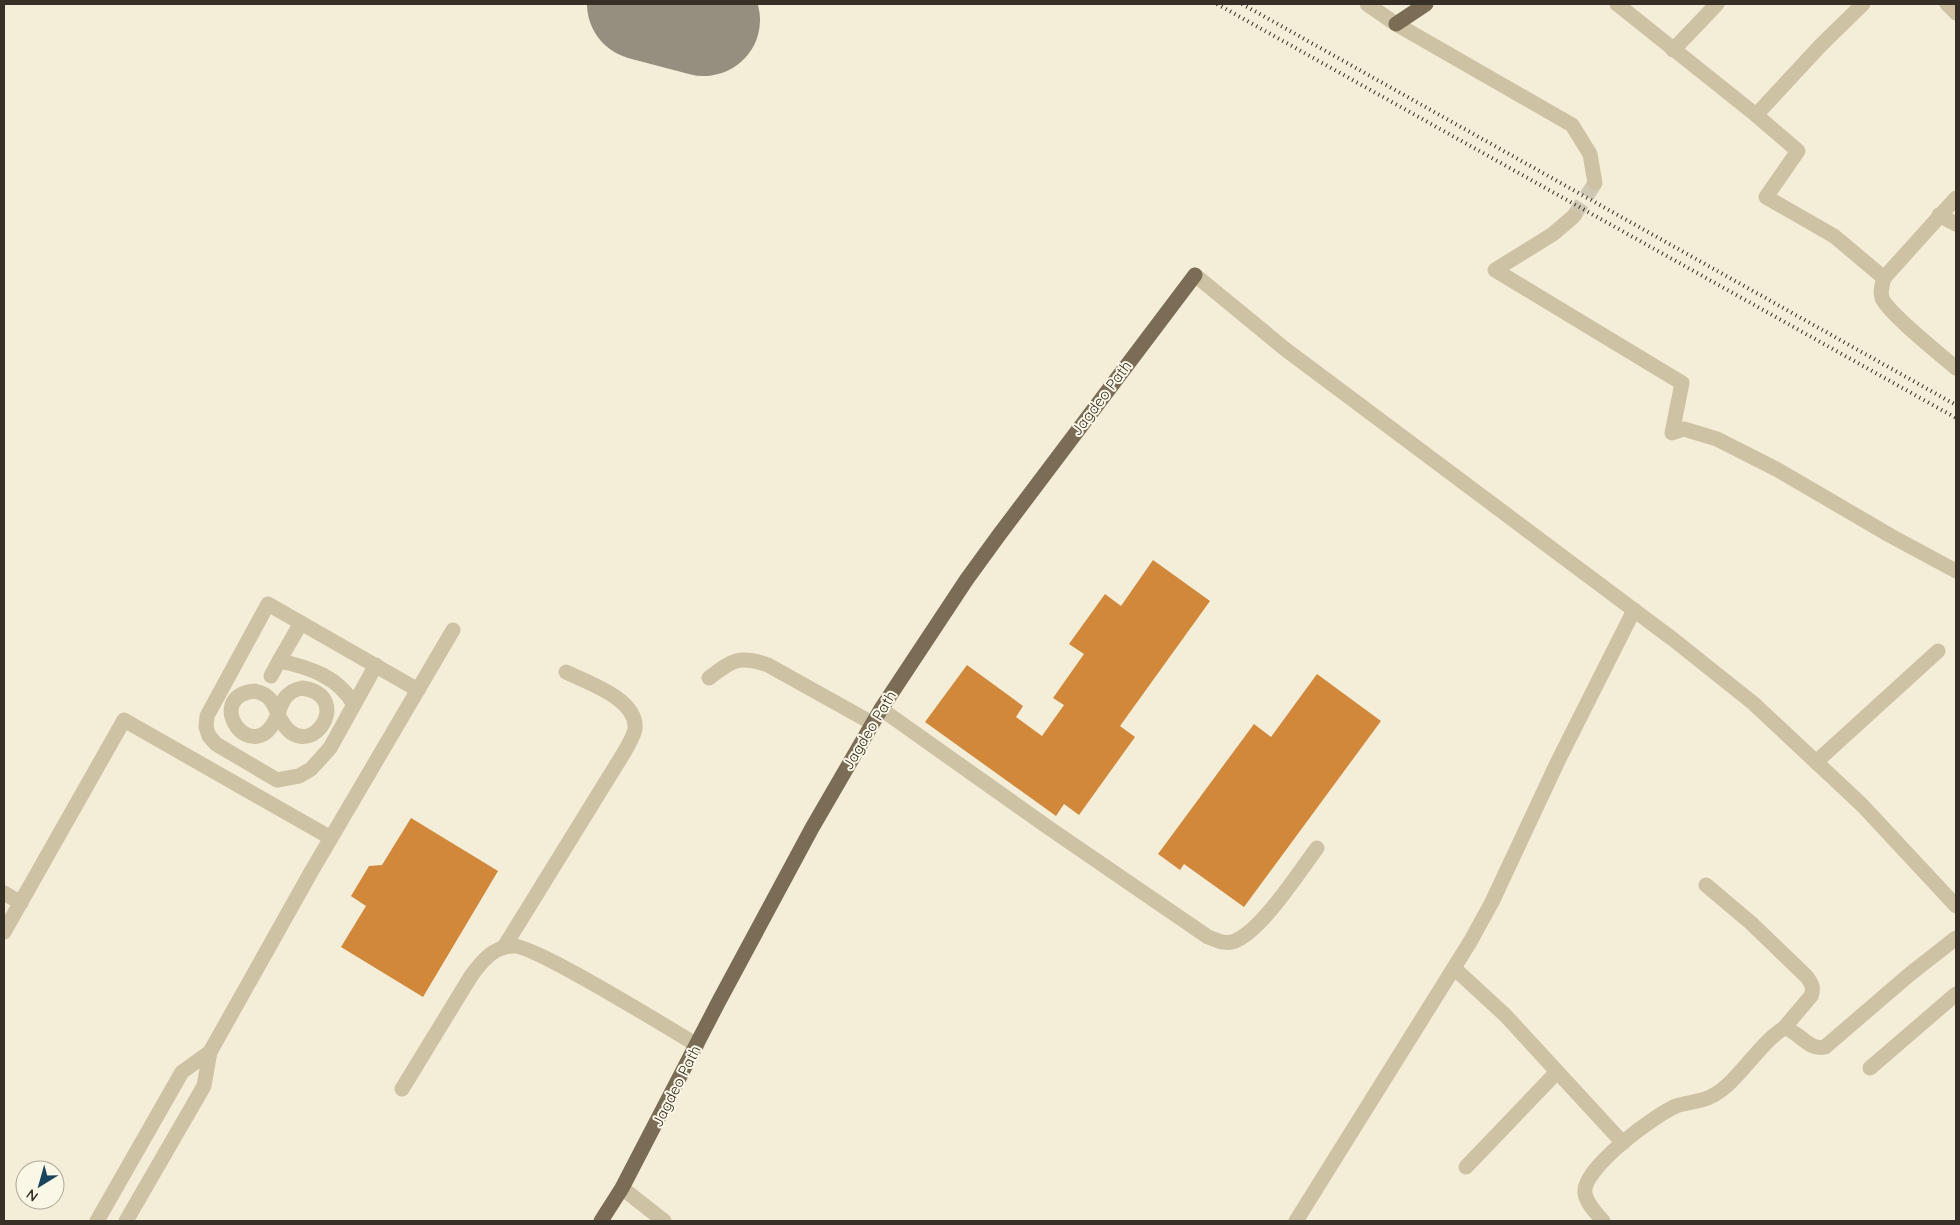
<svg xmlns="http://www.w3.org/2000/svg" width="1960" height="1225" font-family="Quicksand,sans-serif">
	<rect width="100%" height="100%" fill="#f4eed9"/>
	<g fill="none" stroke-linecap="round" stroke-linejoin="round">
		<polyline stroke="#968f80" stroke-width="112" points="643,4 704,20"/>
	</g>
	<g fill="#d1883a">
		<polygon points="1153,560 1210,601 1120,726 1135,737 1079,815 1064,804 1056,816 925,722 967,665 1023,706 1016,717 1042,736 1064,705 1053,698 1084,654 1069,644 1105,594 1121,606"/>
		<polygon points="1317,674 1381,721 1244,907 1184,864 1180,870 1158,854 1254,724 1271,737"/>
		<polygon points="411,818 498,871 423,997 341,947 366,906 351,896 369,866 382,865"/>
	</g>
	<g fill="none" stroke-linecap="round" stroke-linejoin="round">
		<polyline stroke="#cec8b5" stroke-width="15" stroke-dasharray="15 8" stroke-linecap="butt" points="1574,216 1595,183"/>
		<g stroke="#cdc2a4" stroke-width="15">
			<polyline points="1367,4 1396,24 1572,125 1590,154 1595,183"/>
			<polyline points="1617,4 1756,115 1798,151 1766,197 1834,236 1884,278"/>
			<polyline points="1947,4 1956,13"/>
			<polyline points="1673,50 1717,4"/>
			<polyline points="1756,115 1821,45 1863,4"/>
			<path d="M1956 198 1884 278C1882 285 1880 291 1882 298 1888 313 1941 355 1956 368"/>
			<polyline points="1939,215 1956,224"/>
			<polyline points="1574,216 1553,234 1495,270 1682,383 1672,433 1684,429 1717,439 1778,470 1891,536 1956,571"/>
			<polyline points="1195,275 1285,349 1674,640 1753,703 1862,805 1956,906"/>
			<polyline points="279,661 301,623"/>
			<polyline points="376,665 330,748 311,769 299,776 277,780 216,744 209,736 206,727 207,716 268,604 418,690"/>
			<path d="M271 676 279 661C309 667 339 677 354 705"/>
			<path d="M709 678C732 660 739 655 768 665L872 723"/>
			<path d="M302 688C359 696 304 774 278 714 282 700 287 691 302 688Z"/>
			<path d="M255 691C269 694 273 702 278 714 254 774 200 696 255 691Z"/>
			<path d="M881 709 1049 828 1208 937C1217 940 1225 945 1235 941 1262 930 1299 872 1317 848"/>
			<polyline points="1816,762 1938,651"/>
			<path d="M1706 885 1751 923 1807 977C1812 984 1814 988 1811 996L1784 1028"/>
			<polyline points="4,893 21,903"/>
			<polyline points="4,932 124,720 331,838"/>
			<path d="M504 947 625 751C628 745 634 736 635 729 638 699 588 683 566 672"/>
			<polyline points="1454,968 1505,1015 1623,1143"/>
			<polyline points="1870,1068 1956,994"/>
			<path d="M402 1089 471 976C482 961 493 947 513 946 533 944 670 1029 697 1045"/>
			<polyline points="1466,1167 1556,1073"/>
			<polyline points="622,1188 664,1221"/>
			<polyline points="97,1221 182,1072 210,1052"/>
			<polyline points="126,1221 204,1086 210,1052 311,872 453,630"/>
			<polyline points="1296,1221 1470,942 1492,902 1558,761 1634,610"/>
			<path d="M1603 1221C1597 1214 1586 1203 1585 1193 1581 1169 1655 1115 1676 1106 1688 1102 1701 1102 1712 1096 1738 1083 1757 1045 1784 1028 1799 1031 1808 1051 1825 1047L1910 974 1956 938"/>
		</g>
		<g stroke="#7b6c56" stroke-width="15">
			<polyline points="1396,24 1426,4"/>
			<polyline points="601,1221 622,1188 719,1001 812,828 881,709 967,579 999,535 1195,275"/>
		</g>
		<g stroke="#373026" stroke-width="4" stroke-dasharray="1 4" stroke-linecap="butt">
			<polyline points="1217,4 1956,418"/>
			<polyline points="1242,4 1956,405"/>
		</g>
	</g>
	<g text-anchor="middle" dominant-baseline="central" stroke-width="4" stroke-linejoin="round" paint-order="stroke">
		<g font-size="15" fill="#373026" stroke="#fbf7e6">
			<text transform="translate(1101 398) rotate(-53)">Jagdeo Path</text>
			<text transform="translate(869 730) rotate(-59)">Jagdeo Path</text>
			<text transform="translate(676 1086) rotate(-63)">Jagdeo Path</text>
		</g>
	</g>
	<rect width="1960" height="1225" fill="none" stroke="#373026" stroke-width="10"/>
	<g transform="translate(40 1185) rotate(217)"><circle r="24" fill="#fbf7e6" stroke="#ada799"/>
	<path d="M0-4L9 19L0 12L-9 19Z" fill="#18455d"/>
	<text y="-8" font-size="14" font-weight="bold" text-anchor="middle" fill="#373026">N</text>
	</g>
</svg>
